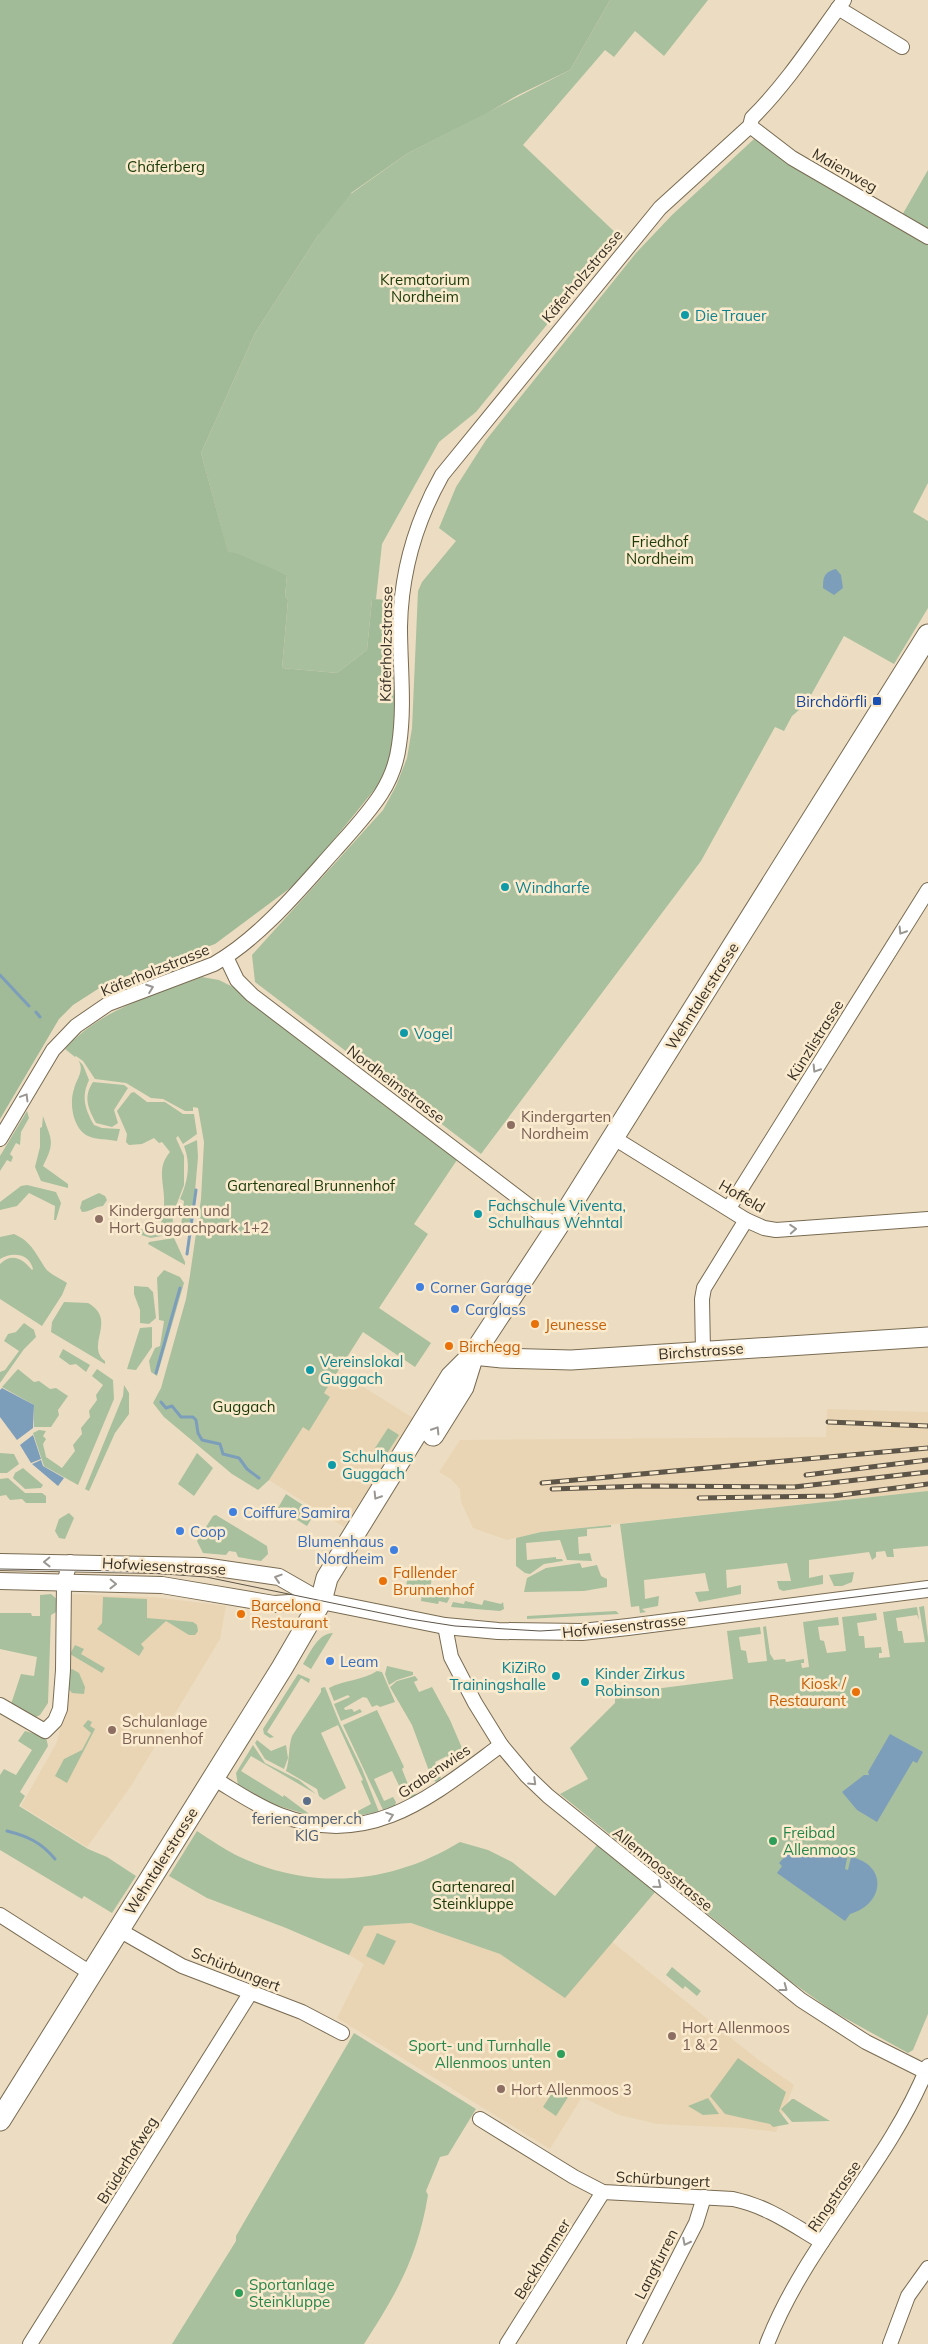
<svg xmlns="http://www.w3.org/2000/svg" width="928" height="2344" font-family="Mulish,sans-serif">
	<rect width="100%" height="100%" fill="#ecddc2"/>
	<g fill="#e9d5b3">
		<polygon points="338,1371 413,1418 344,1527 269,1480"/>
		<polygon points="827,1409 928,1412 928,1491 541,1532 507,1540 473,1528 461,1502 460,1489 451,1479 439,1472 460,1440 826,1437"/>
		<polygon points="70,1594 154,1597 226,1606 220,1639 131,1786 87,1847 21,1806 57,1742 65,1710"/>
		<polygon points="411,1923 500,1954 564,1997 611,1941 756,2058 794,2085 776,2132 743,2128 657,2124 619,2115 582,2097 550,2149 337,2018 364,1964 349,1955 364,1926"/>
	</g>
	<g fill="#a8c09e">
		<polygon points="610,0 708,0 664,56 635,31 614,57 605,50 523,145 619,236 476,412 439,442 382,544 376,599 372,599 367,650 337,673 282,668 288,600 285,596 287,575 228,553 201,453 255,333 319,234 294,215 352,193 408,153 570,70"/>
		<polygon points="754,139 928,240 928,483 913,512 928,521 928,608 894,664 844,636 806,704 792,716 784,731 775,727 701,861 481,1154 255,982 252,955 383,810 396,786 407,758 412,728 418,591 422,582 456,541 439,528 456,487 486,440 636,253 672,215"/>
		<polygon points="928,170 928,233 901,217"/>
		<path d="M202 977 219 980 237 989 459 1157 414 1224 428 1234 379 1308 431 1343 415 1367 363 1332 324 1393 330 1397 309 1431 303 1427 269 1480 258 1490 232 1474 164 1417 153 1403 161 1388 186 1299 190 1275 201 1199 204 1142 198 1108 193 1107V1111H185L163 1099 151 1098 126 1083 95 1079 83 1061 76 1056 75 1057 65 1049C100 1009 154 995 202 977Z"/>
		<path d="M78 1060 83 1065 89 1080C81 1097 85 1109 94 1125L102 1128 120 1129 117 1141C108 1139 96 1140 88 1136 73 1129 69 1103 74 1089 77 1078 85 1070 78 1060Z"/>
		<path d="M93 1082 124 1085 128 1088 114 1110 118 1123 112 1127 96 1123C88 1108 83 1097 93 1082Z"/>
		<path d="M134 1092 147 1102H165L183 1114H194L197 1134 183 1144 178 1136 176 1138 184 1156V1185L176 1206 171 1208 164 1207C166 1186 155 1169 170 1152L162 1142 159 1143 154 1138 142 1144 129 1145 126 1142 127 1134 117 1111 131 1093Z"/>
		<polygon points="27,1111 29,1118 21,1132 20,1145 16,1143 10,1154 13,1157 11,1162 7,1160 0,1171 0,1156"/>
		<path d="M43 1116C51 1140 56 1141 43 1166L68 1184V1188L41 1181 35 1167 40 1147V1128L42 1127Z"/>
		<path d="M197 1140 198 1157 192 1225 179 1232H177V1227L181 1226 184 1201 180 1199C188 1181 191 1164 184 1146Z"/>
		<polygon points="27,1185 56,1192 61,1203 56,1220 54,1220 55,1206 29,1193 17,1206 0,1210 0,1202 21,1186"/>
		<path d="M99 1193 105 1196 107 1200 103 1206C94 1207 90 1212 82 1212L80 1208 82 1201Z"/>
		<polygon points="163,1211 173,1215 172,1234 151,1238 135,1233 136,1229 160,1230"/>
		<path d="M14 1234C31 1241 36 1254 46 1269 50 1274 61 1279 67 1283L62 1295 42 1326 0 1299V1264C12 1252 23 1259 32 1270L33 1269C29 1253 12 1252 0 1259V1237Z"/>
		<polygon points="174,1238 185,1262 185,1265 148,1244 149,1242"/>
		<polygon points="164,1270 180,1277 184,1283 157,1376 151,1372 149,1361 155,1348 160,1346 164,1321 159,1320 157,1278"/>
		<polygon points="134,1286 148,1287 153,1292 156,1318 149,1324 140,1323 140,1310 134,1294"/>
		<path d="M64 1302 88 1303C118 1320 85 1345 105 1361V1364L51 1332 52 1322Z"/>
		<polygon points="24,1323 34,1330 36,1337 24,1349 0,1383 0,1372 5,1370 19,1351 4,1341 8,1334 16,1332"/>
		<polygon points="152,1327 152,1347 136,1370 127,1369 140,1328"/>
		<polygon points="63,1349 90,1365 86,1372 76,1364 70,1365 59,1357"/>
		<polygon points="18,1369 34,1382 39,1381 50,1389 56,1388 68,1396 58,1410 59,1415 51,1427 34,1427 34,1405 2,1387"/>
		<polygon points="97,1369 113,1380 114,1399 78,1485 44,1466 33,1433 39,1430 46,1431 43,1436 46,1439 43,1444 46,1457 62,1468 75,1451 73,1445 82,1434 81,1428 90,1417 89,1411 97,1400 96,1395 103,1385 92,1376"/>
		<polygon points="124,1385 129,1393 129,1414 115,1433 89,1491 85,1489 123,1396"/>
		<polygon points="388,1428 399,1435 386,1455 375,1448"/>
		<polygon points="0,1453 14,1454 19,1464 7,1473 0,1473"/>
		<polygon points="197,1453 213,1468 194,1496 178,1484"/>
		<polygon points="23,1468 43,1485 41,1488 25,1489 13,1478 15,1473"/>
		<polygon points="8,1478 25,1493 42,1493 46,1496 46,1503 26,1503 22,1499 10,1500 6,1495 0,1496 0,1479"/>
		<polygon points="928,1491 928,1546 893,1549 894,1557 887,1557 885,1551 876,1552 876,1557 872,1560 869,1552 809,1560 809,1578 823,1575 823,1584 783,1591 779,1589 777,1581 791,1581 787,1563 726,1570 727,1588 741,1585 741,1594 699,1602 695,1592 709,1591 705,1573 644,1580 645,1599 659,1596 658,1606 642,1609 646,1612 640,1613 639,1606 631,1607 620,1524"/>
		<polygon points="286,1494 315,1513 307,1526 278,1508"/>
		<polygon points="69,1513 74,1518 65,1539 59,1538 55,1531 59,1519"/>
		<polygon points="216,1515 267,1546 268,1554 261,1561 238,1557 236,1552 229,1551 226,1555 203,1553 197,1541 213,1516"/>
		<polygon points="611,1525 611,1527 587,1529 587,1536 578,1537 579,1554 590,1553 592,1561 567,1560 560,1540 526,1543 527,1560 556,1557 556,1559 562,1559 563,1561 544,1564 530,1574 525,1573 516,1566 516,1538 541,1532"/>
		<polygon points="580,1563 582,1568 597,1565 601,1576 607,1579 607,1587 584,1591 524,1592 527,1578 546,1568"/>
		<polygon points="854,1572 852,1582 842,1586 834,1586 829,1575"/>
		<polygon points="409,1573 432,1577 430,1590 451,1595 447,1603 439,1601 438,1604 421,1601 422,1593 405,1590"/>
		<polygon points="51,1594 59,1601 60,1610 51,1615 48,1703 40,1715 36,1717 11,1704 21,1674 34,1676 37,1657 0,1649 0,1613 31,1613 32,1616 40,1616 40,1595"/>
		<polygon points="103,1597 147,1599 147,1618 193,1622 197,1625 198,1631 195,1635 189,1635 166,1621 141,1644 144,1648 139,1656 97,1629 102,1623"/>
		<polygon points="484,1600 501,1604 503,1602 504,1609 500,1611 451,1607 453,1602 464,1604 465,1601 482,1605"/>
		<polygon points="924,1606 928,1638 928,2014 913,2050 908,2053 834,2012 790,1981 560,1794 588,1779 570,1748 615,1703 615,1694 733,1679 727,1631 760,1627 761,1634 739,1637 741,1650 746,1651 748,1663 767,1661 763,1627 766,1626 770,1654 774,1660 785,1659 786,1662 804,1659 804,1663 801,1663 802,1668 809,1667 803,1622 838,1617 839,1625 818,1627 820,1640 824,1641 827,1653 846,1651 842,1617 876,1613 877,1620 857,1623 859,1636 864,1636 865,1648 881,1647 882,1653 879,1653 879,1658 890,1657 883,1612 917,1607 919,1620 917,1615 896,1618 898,1631 902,1631 904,1643 925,1642 919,1607"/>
		<polygon points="616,1611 619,1614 527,1619 527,1616"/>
		<path d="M333 1633 311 1669 303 1664C310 1653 318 1633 333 1633Z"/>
		<polygon points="75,1645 84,1649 81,1654 105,1668 102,1673 70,1654"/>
		<polygon points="387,1666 413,1672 413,1675 397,1680 389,1685 385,1674"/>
		<polygon points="72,1669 79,1673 85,1687 84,1694 72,1693 67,1687 68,1671"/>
		<path d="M377 1671 382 1672 395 1702 380 1707 377 1705 372 1707 367 1698 363 1697 344 1708 345 1710 352 1709 354 1712 360 1709 362 1712 341 1721 334 1704 350 1697 348 1695 334 1701 329 1688C344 1680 364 1680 377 1671Z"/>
		<polygon points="298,1674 310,1679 309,1683 301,1678 267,1732 274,1737 270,1738 264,1734 263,1729"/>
		<polygon points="415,1676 418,1680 414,1682 419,1692 432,1687 450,1720 465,1755 464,1759 452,1766 447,1756 435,1762 441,1778 437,1783 432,1779 412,1725 390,1687 397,1681"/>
		<path d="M325 1687 340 1724 362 1769 379 1812 345 1818 371 1804 361 1781 363 1780 338 1725 321 1733 346 1788 324 1800 319 1796 317 1789 286 1771C290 1759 288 1748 292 1736L321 1692V1688Z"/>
		<polygon points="377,1710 404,1767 402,1769 411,1792 414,1791 417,1797 412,1800 405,1798 392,1771 374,1779 384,1801 393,1797 396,1802 394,1808 384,1812 343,1725"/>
		<polygon points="88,1720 92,1722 90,1726 95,1729 67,1783 55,1776 64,1759 82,1750 91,1733 83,1726"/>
		<polygon points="25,1731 46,1737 48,1746 20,1792 25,1796 19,1806 88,1849 107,1857 136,1876 112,1913 84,1896 82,1899 0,1850 0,1775 4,1769 16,1775 32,1750 18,1741"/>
		<polygon points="257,1740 271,1751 286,1745 288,1758 284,1769 265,1759 255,1743"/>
		<polygon points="253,1745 265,1763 299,1780 316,1794 251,1756 241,1771 283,1797 284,1795 312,1816 272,1804 238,1785 236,1773"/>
		<path d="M197 1831C211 1840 225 1850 240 1857 314 1891 391 1884 460 1842L488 1850 512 1862 555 1896 598 1844 656 1891 565 1998 500 1954 411 1923 364 1926 349 1955 286 1928 207 1898 169 1876Z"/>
		<polygon points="377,1933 396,1941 384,1965 366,1956"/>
		<polygon points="672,1967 701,1991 697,1996 685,1986 683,1989 666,1975"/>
		<path d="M354 2033 476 2109 448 2155 440 2157 426 2191 428 2195C418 2256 397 2293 364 2344H172L236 2241V2236Z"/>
		<polygon points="738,2058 786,2092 779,2111 789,2124 773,2127 770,2124 725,2114 710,2096"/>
		<polygon points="559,2082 572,2091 556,2116 543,2107"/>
		<polygon points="708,2098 719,2114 703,2115 688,2106"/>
		<polygon points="792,2099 794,2099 830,2121 792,2122 781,2109"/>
	</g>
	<polygon fill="#a1ba97" points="0,0 610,0 570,70 518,95 487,113 408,153 351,193 319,234 255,333 201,453 228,552 236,553 287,575 285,596 288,600 282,668 337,673 367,650 372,599 390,600 395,723 391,755 379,784 301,880 215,944 134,973 101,987 73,1005 59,1019 0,1119"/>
	<g fill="#7d9eba">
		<path d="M836 569 841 575 843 588 834 595 823 588C823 577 824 572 836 569Z"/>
		<polygon points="2,1388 34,1405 33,1428 17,1440 0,1417 0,1390"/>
		<polygon points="33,1435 41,1459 31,1463 20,1445"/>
		<polygon points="41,1460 43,1466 64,1478 58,1486 32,1464"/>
		<polygon points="890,1734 923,1752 917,1763 913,1761 877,1822 857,1810 842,1792 864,1775 869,1775 868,1772"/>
		<path d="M795 1850 847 1858 845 1869 848 1870 851 1857C888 1865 885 1904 850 1914L845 1921 777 1873 782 1866 779 1863 788 1853 791 1854Z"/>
	</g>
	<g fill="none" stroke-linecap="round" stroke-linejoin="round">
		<g stroke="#7d9eba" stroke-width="3">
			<polyline points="0,975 29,1006"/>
			<polyline points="36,1012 40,1017"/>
			<polyline points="187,1254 196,1190"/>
			<polyline points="156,1373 180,1288"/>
			<polyline points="161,1402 166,1408 172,1406 181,1417 193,1417 196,1420 198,1433 202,1440 220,1444 223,1454 239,1458 247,1469 259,1478"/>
			<path d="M7 1831C27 1836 41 1842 55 1859"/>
		</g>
		<g stroke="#796b52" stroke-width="16">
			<g id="minor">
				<polyline points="838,8 902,47"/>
				<polyline points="750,126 792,158 928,237"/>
				<polyline points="226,957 237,980 252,995 557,1227"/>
				<polyline points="614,1138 746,1220 764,1228 776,1230 928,1219"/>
				<path d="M0 1139 53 1050 76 1026 108 1004 214 964C260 938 300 889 335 850 351 832 368 814 381 794 390 780 397 761 399 745 405 706 400 666 400 627 401 572 415 523 442 475L660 208 750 126 752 118C788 82 814 41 844 0"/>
				<polyline points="729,1208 928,890"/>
				<polyline points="703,1351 702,1299 704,1288 746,1220"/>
				<polyline points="445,1626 451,1657 475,1703 501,1745 527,1776 548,1796 801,2000 866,2042 928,2073"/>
				<polyline points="0,1705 45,1731 55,1721 60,1709 63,1670 64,1583 70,1562"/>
				<path d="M213 1778C235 1791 256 1806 280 1815 371 1850 433 1795 501 1745"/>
				<polyline points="0,1915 92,1974"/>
				<polyline points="119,1930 182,1966 302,2012 342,2033"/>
				<path d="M480 2119 574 2177 603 2192 733 2199C767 2206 793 2225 822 2242"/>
				<polyline points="30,2344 251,1992"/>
				<polyline points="507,2344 603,2192"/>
				<polyline points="634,2344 696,2223 704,2197"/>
				<path d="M767 2344C806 2243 888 2166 928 2066"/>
				<polyline points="890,2344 908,2296 928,2268"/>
			</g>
		</g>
		<g stroke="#796b52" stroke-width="18">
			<g id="tertiary">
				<polyline points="0,1562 203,1566 279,1577 321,1601"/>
				<polyline points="0,1581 162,1585 274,1604 321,1601 445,1626 498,1631 582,1632 628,1627 928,1589"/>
			</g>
		</g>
		<g stroke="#796b52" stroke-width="21">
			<polyline id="secondary" points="473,1355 502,1358 571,1360 928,1337"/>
		</g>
		<g stroke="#796b52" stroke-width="23">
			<g id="primary">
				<polyline points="433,1435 463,1387 472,1358"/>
				<polyline points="0,2120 282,1668 321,1601 327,1578 451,1377 473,1355 557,1227 928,635"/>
			</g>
		</g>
		<use href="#minor" stroke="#fff" stroke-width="14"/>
		<use href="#tertiary" stroke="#fff" stroke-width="16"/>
		<use href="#secondary" stroke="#fff" stroke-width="19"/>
		<use href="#primary" stroke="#fff" stroke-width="21"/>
		<polyline stroke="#5d5548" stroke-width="1" points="0,1569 123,1571 206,1577 410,1619 455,1626 540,1631 623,1626 928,1588"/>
		<g stroke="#5d5548" stroke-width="5">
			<g id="rail">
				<polyline points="828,1422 928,1426"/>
				<polyline points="806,1475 928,1460"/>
				<polyline points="542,1483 928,1448"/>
				<polyline points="552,1489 644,1486 794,1487 928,1472"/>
				<polyline points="699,1498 833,1496 928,1484"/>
			</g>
		</g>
		<use href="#rail" stroke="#faeace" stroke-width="3" stroke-dasharray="9" stroke-linecap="butt"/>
	</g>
	<defs><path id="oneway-chevron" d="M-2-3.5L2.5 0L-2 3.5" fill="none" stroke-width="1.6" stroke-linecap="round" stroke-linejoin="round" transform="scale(1.25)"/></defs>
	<g stroke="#9a9792">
		<use href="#oneway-chevron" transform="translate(902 931) rotate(122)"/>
		<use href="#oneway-chevron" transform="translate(150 988) rotate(-20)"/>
		<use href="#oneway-chevron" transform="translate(816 1069) rotate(122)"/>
		<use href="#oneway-chevron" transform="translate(25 1097) rotate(-59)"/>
		<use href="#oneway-chevron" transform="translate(793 1229) rotate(-4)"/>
		<use href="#oneway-chevron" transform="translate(436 1430) rotate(-58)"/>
		<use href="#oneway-chevron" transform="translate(377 1496) rotate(122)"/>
		<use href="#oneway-chevron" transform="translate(47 1562) rotate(179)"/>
		<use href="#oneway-chevron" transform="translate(278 1578) rotate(-162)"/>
		<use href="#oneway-chevron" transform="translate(113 1584) rotate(1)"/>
		<use href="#oneway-chevron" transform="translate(533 1782) rotate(44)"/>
		<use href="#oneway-chevron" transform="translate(390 1816) rotate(-19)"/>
		<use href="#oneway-chevron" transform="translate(658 1885) rotate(39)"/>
		<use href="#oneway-chevron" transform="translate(784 1988) rotate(37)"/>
		<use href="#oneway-chevron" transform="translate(686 2242) rotate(117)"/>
	</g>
	<g fill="#0f9aa8" stroke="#faeace" stroke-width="2">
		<circle cx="685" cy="315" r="5"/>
		<circle cx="505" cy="887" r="5"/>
		<circle cx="404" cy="1033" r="5"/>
		<circle cx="478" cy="1214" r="5"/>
		<circle cx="310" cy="1370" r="5"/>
		<circle cx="332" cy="1465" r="5"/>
		<circle cx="556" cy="1676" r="5"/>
		<circle cx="585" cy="1682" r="5"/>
	</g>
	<rect fill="#1a4fb4" stroke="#faeace" stroke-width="2" x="872" y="696" width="10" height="10" rx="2.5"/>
	<g fill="#8d6e63" stroke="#faeace" stroke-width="2">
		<circle cx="511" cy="1125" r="5"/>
		<circle cx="99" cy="1219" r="5"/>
		<circle cx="112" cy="1730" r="5"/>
		<circle cx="672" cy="2036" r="5"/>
		<circle cx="501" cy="2089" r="5"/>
	</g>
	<g fill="#3f7fe0" stroke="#faeace" stroke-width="2">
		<circle cx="420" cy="1287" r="5"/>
		<circle cx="455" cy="1309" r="5"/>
		<circle cx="233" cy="1512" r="5"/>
		<circle cx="180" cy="1531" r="5"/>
		<circle cx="394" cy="1550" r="5"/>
		<circle cx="330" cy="1661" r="5"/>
	</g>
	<g fill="#e8710a" stroke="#faeace" stroke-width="2">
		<circle cx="535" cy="1324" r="5"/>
		<circle cx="449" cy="1346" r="5"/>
		<circle cx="383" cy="1581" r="5"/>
		<circle cx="241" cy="1614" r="5"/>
		<circle cx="856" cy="1692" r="5"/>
	</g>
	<circle fill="#5c6f8a" stroke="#faeace" stroke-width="2" cx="307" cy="1801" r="5"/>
	<g fill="#2e9e5b" stroke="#faeace" stroke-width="2">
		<circle cx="773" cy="1841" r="5"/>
		<circle cx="561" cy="2054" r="5"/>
		<circle cx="239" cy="2293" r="5"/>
	</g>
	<g text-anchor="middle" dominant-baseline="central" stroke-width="5" stroke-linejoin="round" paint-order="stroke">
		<g font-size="15" fill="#1b3c09" stroke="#faeace">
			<text x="166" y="166">Chäferberg</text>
			<text x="425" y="279">Krematorium<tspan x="425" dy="17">Nordheim</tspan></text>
			<text x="660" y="541">Friedhof<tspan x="660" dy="17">Nordheim</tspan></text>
			<text x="311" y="1185">Gartenareal Brunnenhof</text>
			<text x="244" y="1406">Guggach</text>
			<text x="473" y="1886">Gartenareal<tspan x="473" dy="17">Steinkluppe</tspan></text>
		</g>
		<g font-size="15" fill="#352f25" stroke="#faeace">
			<text transform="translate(845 170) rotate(30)">Maienweg</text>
			<text transform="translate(582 276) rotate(-50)">Käferholzstrasse</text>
			<text transform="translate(386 644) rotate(-89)">Käferholzstrasse</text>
			<text transform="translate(155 970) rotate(-22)">Käferholzstrasse</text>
			<text transform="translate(702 996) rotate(-58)">Wehntalerstrasse</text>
			<text transform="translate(815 1040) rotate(-58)">Künzlistrasse</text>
			<text transform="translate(396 1084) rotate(37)">Nordheimstrasse</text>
			<text transform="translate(742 1196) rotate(30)">Hoffeld</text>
			<text transform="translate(701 1351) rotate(-4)">Birchstrasse</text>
			<text transform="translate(164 1566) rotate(3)">Hofwiesenstrasse</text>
			<text transform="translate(624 1626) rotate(-6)">Hofwiesenstrasse</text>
			<text transform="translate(434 1771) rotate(-34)">Grabenwies</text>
			<text transform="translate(161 1861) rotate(-58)">Wehntalerstrasse</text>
			<text transform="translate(663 1869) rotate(39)">Allenmoosstrasse</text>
			<text transform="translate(236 1969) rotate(22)">Schürbungert</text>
			<text transform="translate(127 2160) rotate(-58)">Brüderhofweg</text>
			<text transform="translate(663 2179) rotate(3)">Schürbungert</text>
			<text transform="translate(834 2196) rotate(-56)">Ringstrasse</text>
			<text transform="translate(542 2259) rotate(-58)">Beckhammer</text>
			<text transform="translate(656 2264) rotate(-63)">Langfurren</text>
		</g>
		<g font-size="15" fill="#0d838f" stroke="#faeace" text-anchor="start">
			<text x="695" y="315">Die Trauer</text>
			<text x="515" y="887">Windharfe</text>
			<text x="414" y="1033">Vogel</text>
			<text x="488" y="1205">Fachschule Viventa,<tspan x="488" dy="17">Schulhaus Wehntal</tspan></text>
			<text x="320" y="1361">Vereinslokal<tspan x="320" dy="17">Guggach</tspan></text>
			<text x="342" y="1456">Schulhaus<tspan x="342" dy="17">Guggach</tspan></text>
			<text x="546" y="1667" text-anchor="end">KiZiRo<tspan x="546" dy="17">Trainingshalle</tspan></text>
			<text x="595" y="1673">Kinder Zirkus<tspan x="595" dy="17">Robinson</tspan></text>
		</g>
		<g font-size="15" fill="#164399" stroke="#faeace" text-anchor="end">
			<text x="867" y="701">Birchdörfli</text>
		</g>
		<g font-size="15" fill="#785e54" stroke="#faeace" text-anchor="start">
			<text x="521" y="1116">Kindergarten<tspan x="521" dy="17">Nordheim</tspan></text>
			<text x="109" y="1210">Kindergarten und<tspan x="109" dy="17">Hort Guggachpark 1+2</tspan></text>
			<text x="122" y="1721">Schulanlage<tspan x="122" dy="17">Brunnenhof</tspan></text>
			<text x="682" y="2027">Hort Allenmoos<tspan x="682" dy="17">1 &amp; 2</tspan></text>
			<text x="511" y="2089">Hort Allenmoos 3</text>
		</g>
		<g font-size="15" fill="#366cbe" stroke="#faeace" text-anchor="start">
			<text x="430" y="1287">Corner Garage</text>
			<text x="465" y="1309">Carglass</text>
			<text x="243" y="1512">Coiffure Samira</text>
			<text x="190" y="1531">Coop</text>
			<text x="384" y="1541" text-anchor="end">Blumenhaus<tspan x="384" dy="17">Nordheim</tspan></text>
			<text x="340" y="1661">Leam</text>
		</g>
		<g font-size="15" fill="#c56008" stroke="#faeace" text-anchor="start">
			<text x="545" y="1324">Jeunesse</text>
			<text x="459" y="1346">Birchegg</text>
			<text x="393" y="1572">Fallender<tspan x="393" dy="17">Brunnenhof</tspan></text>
			<text x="251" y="1605">Barcelona<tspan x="251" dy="17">Restaurant</tspan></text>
			<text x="846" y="1683" text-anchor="end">Kiosk /<tspan x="846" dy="17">Restaurant</tspan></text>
		</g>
		<g font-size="15" fill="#4e5e75" stroke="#faeace">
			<text x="307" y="1818">feriencamper.ch<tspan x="307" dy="17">KlG</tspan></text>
		</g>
		<g font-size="15" fill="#27864d" stroke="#faeace" text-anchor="start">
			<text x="783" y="1832">Freibad<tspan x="783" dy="17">Allenmoos</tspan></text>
			<text x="551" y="2045" text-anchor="end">Sport- und Turnhalle<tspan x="551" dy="17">Allenmoos unten</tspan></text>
			<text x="249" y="2284">Sportanlage<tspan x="249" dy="17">Steinkluppe</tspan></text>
		</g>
	</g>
</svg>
